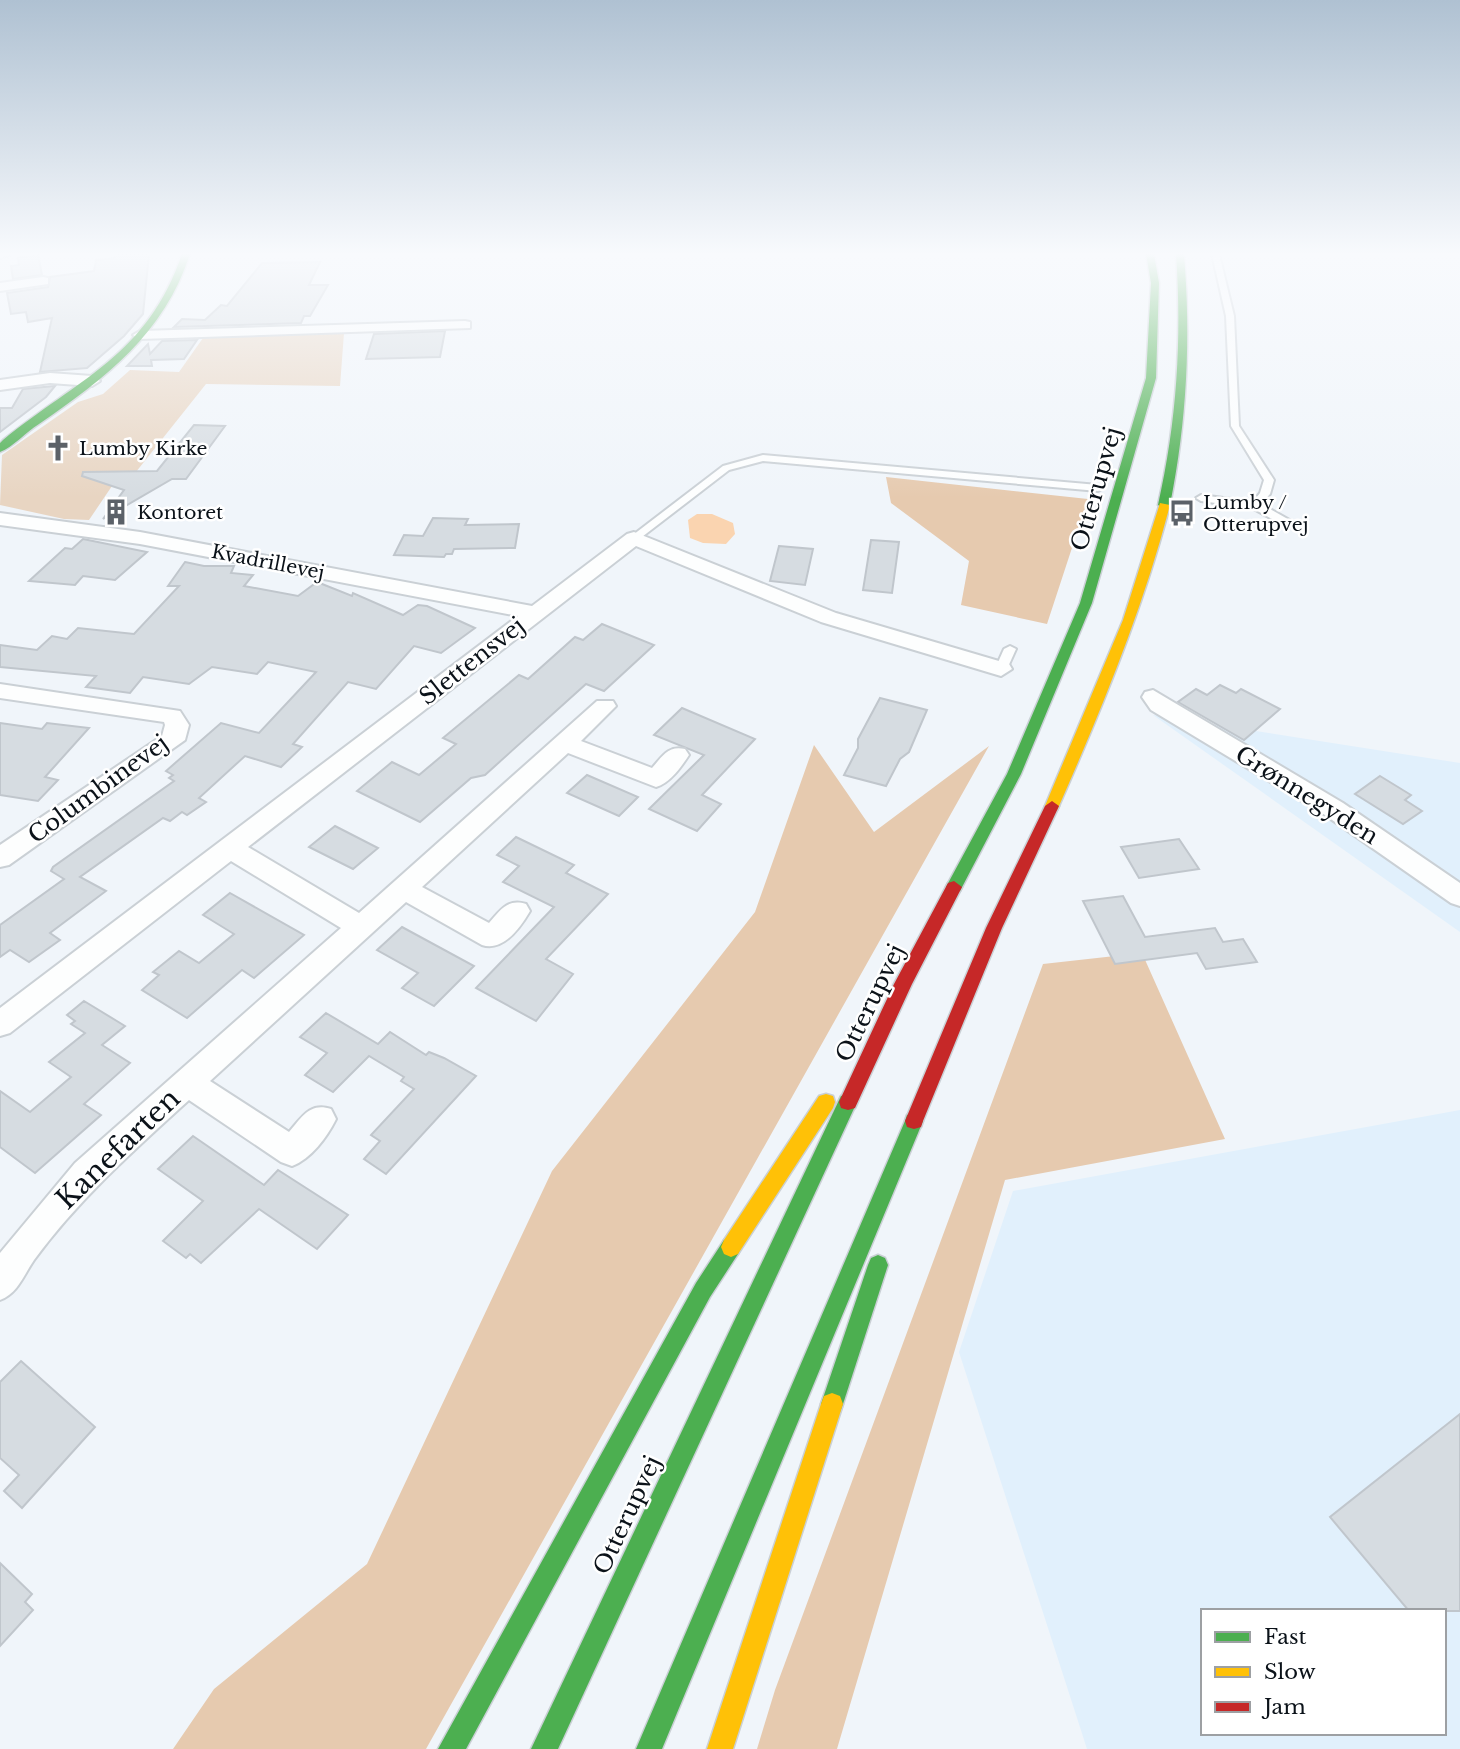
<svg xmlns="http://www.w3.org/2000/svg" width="1460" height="1749" font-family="'Libre Baskerville',serif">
	<rect width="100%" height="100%" fill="#f0f5fa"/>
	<g fill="#e1f0fc" fill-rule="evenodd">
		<polygon points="1153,715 1460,763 1460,932"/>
		<path d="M1460 1110V1749H1087L959 1352 1013 1191ZM1203 1611H1444V1733H1203Z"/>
	</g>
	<polygon fill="#e8d5c2" points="344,333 340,386 206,384 124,487 112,486 89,520 64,519 0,505 2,455 78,402 103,394 130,370 179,372 203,338"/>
	<g fill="#e6caaf">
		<polygon points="886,477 1088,499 1047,624 961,605 969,561 891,503"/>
		<polygon points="814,745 874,832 989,746 426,1749 173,1749 214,1689 367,1564 552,1171 755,912"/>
		<polygon points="1142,953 1225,1139 1005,1180 837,1749 757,1749 775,1690 1043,964"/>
	</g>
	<polygon fill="#fad4b0" points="697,514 712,514 733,523 735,534 726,544 703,543 690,538 688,520"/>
	<g fill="#d6dce1" stroke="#c0c6cc" stroke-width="2">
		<polygon points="116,254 149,254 143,314 124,336 87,368 40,372 52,318 28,322 26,312 11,314 7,293 48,287 50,277 94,271 96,260 115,258"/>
		<polygon points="38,255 42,275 13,279 11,266 19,265 18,258"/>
		<polygon points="320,262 309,285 328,285 310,316 304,316 301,323 174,327 182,319 205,320 221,305 227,306 262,263"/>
		<polygon points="445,331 440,357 366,359 374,334"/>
		<polygon points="197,340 184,359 151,360 152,366 127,366 148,344 150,354 162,341"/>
		<polygon points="55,386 46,397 0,432 0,408 12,408 23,389"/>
		<polygon points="194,425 225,426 186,479 172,479 103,519 124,490 82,476 83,472 157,471"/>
		<polygon points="433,518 468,519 465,525 519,524 515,548 454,549 452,554 446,554 444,557 394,555 404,535 423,536"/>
		<polygon points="83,539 147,552 115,580 83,576 75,585 29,581 65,548 72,549"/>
		<polygon points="871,540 899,542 892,593 863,590"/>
		<polygon points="779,546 813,549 805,585 770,581"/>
		<polygon points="185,562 204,566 234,566 231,573 253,575 244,586 298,596 317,582 352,596 353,593 403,615 418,605 427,606 475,628 441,653 414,646 376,689 348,682 293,744 302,747 281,767 245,756 199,798 206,802 187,815 182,812 170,821 163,818 80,877 106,891 50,933 60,940 29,962 10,950 0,957 0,925 64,879 51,871 53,867 174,781 169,778 173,775 166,771 221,723 259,733 316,672 268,662 257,674 212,667 189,684 143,677 130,693 86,687 96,676 0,667 0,645 37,650 52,636 67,639 78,628 134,634 179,586 168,586"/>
		<polygon points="602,624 654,645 604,691 586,684 485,775 471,778 420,822 357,791 392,762 419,775 456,744 443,738 519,675 528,679 575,637 583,640"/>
		<polygon points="1220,685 1236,693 1241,689 1280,709 1244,740 1178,702 1196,689 1207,695"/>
		<polygon points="880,698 927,710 909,752 900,759 886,786 844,775 858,748 858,739"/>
		<polygon points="682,708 755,739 702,795 721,804 697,831 649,809 704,755 654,735"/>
		<polygon points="0,723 42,729 47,723 89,728 45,777 58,780 38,801 0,795"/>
		<polygon points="587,775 638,797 619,816 567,793"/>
		<polygon points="1380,776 1411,795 1405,800 1422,811 1403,824 1355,794"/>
		<polygon points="335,826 378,848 353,869 309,847"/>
		<polygon points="516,837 574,865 566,873 608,894 546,959 573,974 536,1021 476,988 554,907 503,882 519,866 497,855"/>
		<polygon points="1179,839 1199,869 1139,878 1121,847"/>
		<polygon points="230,893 304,935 254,978 242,970 187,1018 142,990 159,975 153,972 179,951 199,963 234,934 203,915"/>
		<polygon points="1123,896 1145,937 1215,928 1223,942 1243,939 1257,962 1206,969 1197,953 1115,964 1083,901"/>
		<polygon points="402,927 474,966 434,1006 402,988 418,973 377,950"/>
		<polygon points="84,1001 125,1026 102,1045 130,1063 84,1104 101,1115 35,1173 0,1147 0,1091 30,1112 71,1077 49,1062 85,1033 71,1024 75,1021 67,1015"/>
		<polygon points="326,1013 378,1044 390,1032 426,1055 429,1052 444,1058 476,1076 386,1174 364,1159 380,1141 371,1135 414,1089 401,1081 404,1077 369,1056 333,1092 305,1075 327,1053 300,1037"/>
		<polygon points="193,1136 264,1185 278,1170 348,1215 317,1249 259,1209 201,1263 190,1254 186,1258 163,1241 203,1201 158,1169"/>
		<polygon points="21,1361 95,1427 22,1508 4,1491 19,1475 0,1458 0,1382"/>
		<polygon points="1460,1414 1460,1611 1409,1611 1330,1517"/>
		<polygon points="0,1563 32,1594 25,1602 33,1610 0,1646"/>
	</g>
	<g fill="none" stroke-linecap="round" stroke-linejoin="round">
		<g stroke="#cad0d5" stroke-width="4">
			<g id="lane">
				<polygon points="1212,254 1219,254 1234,316 1239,426 1274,480 1270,494 1261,504 1293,522 1293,526 1285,526 1252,508 1201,501 1196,498 1201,495 1253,502 1260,493 1264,480 1231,426 1226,316"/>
				<polygon points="763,455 1098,485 1103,488 1098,491 763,461 729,470 638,540 629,538 723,466"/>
				<polygon points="1010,646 1016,649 1007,669 1005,672 997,672 995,669 1004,649"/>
			</g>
		</g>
		<g stroke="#cad0d5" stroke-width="4">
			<g id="street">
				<polygon points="0,254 12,254 0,258"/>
				<polygon points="43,277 48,278 48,284 0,291 0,283"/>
				<polygon points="465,321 470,322 470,328 140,339 133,335 140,331"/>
				<polygon points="50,373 92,376 100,381 92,386 50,383 0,390 0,380"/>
				<path d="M0 513 140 532 532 606 627 534 634 532 836 613 1009 664 1012 669 1001 676 821 622 636 546 248 847 359 913 597 701H613L616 706 581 741 652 768C662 757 668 745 685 749L689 755C681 767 670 783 656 787L568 753 422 887 489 923C500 911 507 898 526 904L530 911C520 928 503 952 482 945L406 902 210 1081 289 1132C302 1117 310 1102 331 1109L336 1119C327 1137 311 1159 292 1166L281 1162 189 1100C134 1150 79 1199 34 1260 23 1276 18 1293 0 1300V1253L75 1163 341 928 231 861 10 1033 0 1036V1008L518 616 140 544 0 525Z"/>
				<polygon points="0,684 180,711 189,725 185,740 9,865 0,867 0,845 162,736 165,725 164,722 0,698"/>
				<polygon points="1153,690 1343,803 1460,883 1460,906 1451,903 1325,815 1151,710 1142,697 1145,692"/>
			</g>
		</g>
		<g stroke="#cad0d5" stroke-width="3">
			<g id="fast">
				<path d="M182 254H190C164 334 106 378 39 424 26 432 13 447 0 452V443L3 440C79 378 147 356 182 254Z"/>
				<polygon points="1146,254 1154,254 1159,283 1156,378 1092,603 1021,774 960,891 954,893 946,887 1007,774 1080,603 1146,378 1151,283"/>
				<path d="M1176 254H1184C1191 339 1187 421 1170 505L1164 508 1158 505C1177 421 1182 340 1176 254Z"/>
				<polygon points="848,1094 855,1096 857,1102 558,1749 531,1749 841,1096"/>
				<polygon points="914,1113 921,1115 923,1121 662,1749 636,1749 905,1121 907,1115"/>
				<polygon points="731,1237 738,1240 741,1247 738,1254 710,1297 466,1749 438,1749 696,1283 724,1240"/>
				<polygon points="878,1255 885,1258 888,1265 843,1404 840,1412 832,1415 824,1412 821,1404 868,1265 871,1258"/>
			</g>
		</g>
		<g stroke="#cad0d5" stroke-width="3">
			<g id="slow">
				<path d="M1160 503 1170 505C1143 609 1102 708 1059 806L1057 810H1047L1045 806 1123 620Z"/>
				<polygon points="826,1094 833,1096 835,1102 833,1108 738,1254 731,1257 724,1254 721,1247 724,1240 819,1096"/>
				<polygon points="832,1393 840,1396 843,1404 733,1749 707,1749 821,1404 824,1396"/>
			</g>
		</g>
		<g stroke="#cad0d5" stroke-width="3">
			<g id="jam">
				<polygon points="1052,801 1059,806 1002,928 923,1121 921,1127 914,1129 907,1127 905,1121 986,928 1045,806"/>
				<polygon points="954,881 962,887 912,984 855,1108 848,1110 841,1108 839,1102 894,984 948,883"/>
			</g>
		</g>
		<use href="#lane" fill="#fdfefe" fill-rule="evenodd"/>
		<use href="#street" fill="#fdfefe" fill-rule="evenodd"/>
		<use href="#fast" fill="#4caf50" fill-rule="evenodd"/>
		<use href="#slow" fill="#ffc107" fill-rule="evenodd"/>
		<use href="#jam" fill="#c62828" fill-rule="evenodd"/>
	</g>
	<linearGradient id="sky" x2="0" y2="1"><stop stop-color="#afc1d2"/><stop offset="0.51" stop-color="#f8fafd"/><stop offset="1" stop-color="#f8fafd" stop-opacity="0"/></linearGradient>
	<rect width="1460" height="498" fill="url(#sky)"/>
	<defs>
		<g id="church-bare" transform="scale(2.1)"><path d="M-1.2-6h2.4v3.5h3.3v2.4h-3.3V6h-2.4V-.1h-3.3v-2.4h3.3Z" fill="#5b6168" stroke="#fff" stroke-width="2.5" paint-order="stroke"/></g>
		<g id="building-bare" transform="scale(2.1)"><path d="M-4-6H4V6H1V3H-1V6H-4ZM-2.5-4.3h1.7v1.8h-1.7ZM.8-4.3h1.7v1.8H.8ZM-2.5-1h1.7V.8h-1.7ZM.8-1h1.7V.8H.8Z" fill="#5b6168" stroke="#fff" stroke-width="2.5" paint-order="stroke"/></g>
		<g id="bus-bare" transform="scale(2.1)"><path d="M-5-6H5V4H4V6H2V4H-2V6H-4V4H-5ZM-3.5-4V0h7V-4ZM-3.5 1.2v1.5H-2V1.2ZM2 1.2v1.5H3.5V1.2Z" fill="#5b6168" stroke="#fff" stroke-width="2.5" paint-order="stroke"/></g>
	</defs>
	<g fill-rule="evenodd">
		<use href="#church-bare" x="58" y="448"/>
		<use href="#building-bare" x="116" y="512"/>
		<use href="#bus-bare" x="1182" y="513"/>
	</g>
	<g text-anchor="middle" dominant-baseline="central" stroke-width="5" stroke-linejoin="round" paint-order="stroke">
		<g font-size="19" fill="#0b1219" stroke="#fff" text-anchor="start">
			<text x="79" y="448">Lumby Kirke</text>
			<text x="1203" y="502">Lumby /<tspan x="1203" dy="22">Otterupvej</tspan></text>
			<text x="137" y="512">Kontoret</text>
		</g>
		<g font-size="19" fill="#0b1219" stroke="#fff">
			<text transform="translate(268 562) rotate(11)">Kvadrillevej</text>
		</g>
		<g font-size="23" fill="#0b1219" stroke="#fff">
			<text transform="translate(1096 489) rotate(-74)">Otterupvej</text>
			<text transform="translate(472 661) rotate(-38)">Slettensvej</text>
			<text transform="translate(98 789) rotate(-36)">Columbinevej</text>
			<text transform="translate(1307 795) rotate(32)">Grønnegyden</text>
			<text transform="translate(870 1003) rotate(-64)">Otterupvej</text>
			<text transform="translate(627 1515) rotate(-65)">Otterupvej</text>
		</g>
		<g font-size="28" fill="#0b1219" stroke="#fff">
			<text transform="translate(118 1149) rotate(-44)">Kanefarten</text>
		</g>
	</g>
	<rect x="1201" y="1609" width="245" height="126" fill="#ffffff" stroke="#9da0a3" stroke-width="2"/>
	<rect x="1215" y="1632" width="35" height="10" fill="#4caf50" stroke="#9da0a3" stroke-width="2"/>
	<text x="1264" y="1644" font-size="21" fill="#0b1219">Fast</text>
	<rect x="1215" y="1667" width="35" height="10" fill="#ffc107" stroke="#9da0a3" stroke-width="2"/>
	<text x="1264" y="1679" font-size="21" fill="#0b1219">Slow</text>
	<rect x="1215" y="1702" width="35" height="10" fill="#c62828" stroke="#9da0a3" stroke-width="2"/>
	<text x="1264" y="1714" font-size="21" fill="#0b1219">Jam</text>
</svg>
